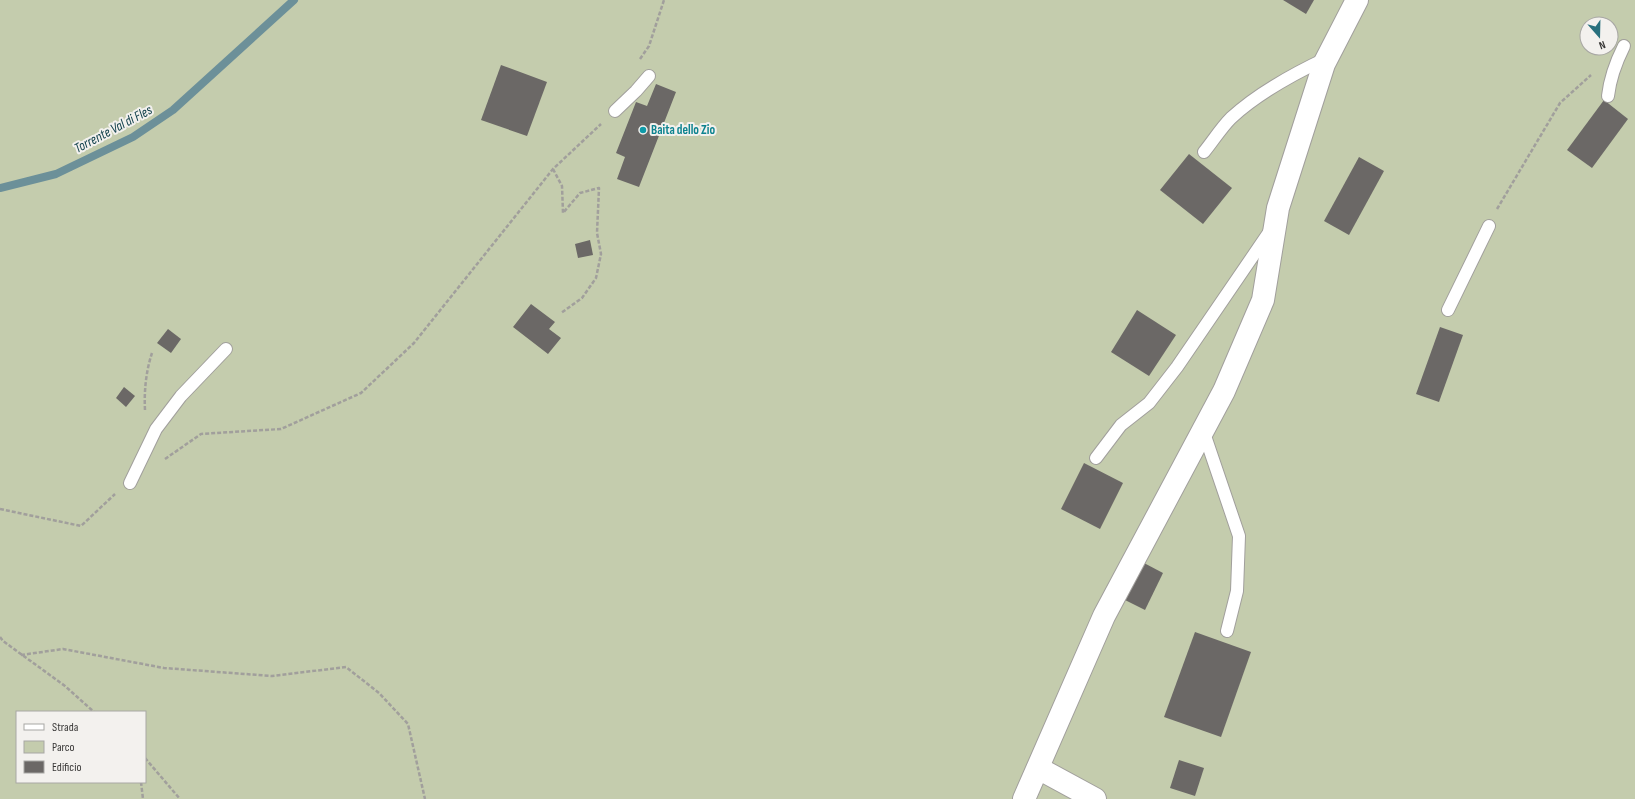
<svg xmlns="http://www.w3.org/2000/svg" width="1635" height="799" font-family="'Sofia Sans Condensed',sans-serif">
	<rect width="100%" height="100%" fill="#e6e3e0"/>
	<path fill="#c4ccad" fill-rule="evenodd" d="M0 0H1635V799H0ZM1587 24H1611V48H1587ZM17 712H145V782H17Z"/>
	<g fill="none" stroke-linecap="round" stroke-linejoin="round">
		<polyline stroke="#6c9099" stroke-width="8" points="0,188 56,174 133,137 173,110 294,0"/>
	</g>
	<g fill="#6b6866">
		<polygon points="1283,0 1314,0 1306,14"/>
		<polygon points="501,65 547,82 527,136 481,120"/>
		<polygon points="656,84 676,92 639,187 617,179 625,157 616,153 636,102 647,106"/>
		<polygon points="1604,100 1628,119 1592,168 1567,150"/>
		<polygon points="1189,154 1232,188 1203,224 1160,190"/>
		<polygon points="1359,157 1384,171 1349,235 1324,221"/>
		<polygon points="590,240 593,255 578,258 575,244"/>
		<polygon points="531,304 555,322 549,329 561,338 548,354 513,327"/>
		<polygon points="1137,310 1176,335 1149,376 1111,352"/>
		<polygon points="1440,327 1463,335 1439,402 1416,394"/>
		<polygon points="168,329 181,339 171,353 157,343"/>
		<polygon points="124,387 135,396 126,407 116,398"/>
		<polygon points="1084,463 1123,483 1100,529 1061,509"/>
		<polygon points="1144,563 1163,573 1145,610 1125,600"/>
		<polygon points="1195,632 1251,652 1221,737 1164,717"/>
		<polygon points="1179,760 1204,768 1195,796 1170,788"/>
	</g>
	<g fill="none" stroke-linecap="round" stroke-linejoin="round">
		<g stroke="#a19f9c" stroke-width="14">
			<g id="service">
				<path d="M1608 96C1610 78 1616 62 1624 46"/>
				<polyline points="615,111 636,91 649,76"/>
				<path d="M1204 152C1213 141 1221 128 1231 118 1258 93 1293 74 1327 58"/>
				<polyline points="1448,310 1489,226"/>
				<polyline points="1203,430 1239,536 1237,591 1227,631"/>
				<polyline points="1096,458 1121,425 1149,403 1177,367 1270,231"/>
				<polyline points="130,483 156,429 181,396 226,349"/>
			</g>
		</g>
		<g stroke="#a19f9c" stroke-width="24">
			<g id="minor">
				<polyline points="1038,768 1095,799"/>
				<polyline points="1024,799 1104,616 1224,391 1263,300 1278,208 1324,64 1357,0"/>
			</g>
		</g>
		<g stroke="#a19f9c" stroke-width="2.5" stroke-dasharray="4 2" stroke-linecap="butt">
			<polyline points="640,59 649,46 664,0"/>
			<polyline points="553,169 562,186 563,213 580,193 599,188 597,233 601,254 596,278 582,298 561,313"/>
			<polyline points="1497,209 1560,103 1591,75"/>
			<path d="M145 410C144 391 146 371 152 353"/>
			<polyline points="165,459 201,434 281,429 361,393 414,343 553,169 601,124"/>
			<polyline points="0,509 81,526 115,494"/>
			<polyline points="0,637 3,641 65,686 94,712"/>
			<polyline points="21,655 63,649 164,668 272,676 346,667 379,693 408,724 425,799"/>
			<polyline points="145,758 180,799"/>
			<polyline points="141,782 143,799"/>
		</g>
		<use href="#service" stroke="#fff" stroke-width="12"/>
		<use href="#minor" stroke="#fff" stroke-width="22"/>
	</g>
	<circle fill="#0f9aa8" stroke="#f3f1ee" stroke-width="1.5" cx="643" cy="130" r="4"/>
	<g text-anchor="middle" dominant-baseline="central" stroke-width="4" stroke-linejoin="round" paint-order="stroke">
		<g font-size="13" font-weight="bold" fill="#0d838f" stroke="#f3f1ee" text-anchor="start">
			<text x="651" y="130">Baita dello Zio</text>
		</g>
		<g font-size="14" font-style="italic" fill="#0e3e49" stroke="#f3f1ee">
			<text transform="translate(113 129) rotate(-28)">Torrente Val di Fles</text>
		</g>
	</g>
	<rect x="16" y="711" width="130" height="72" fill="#f3f1ee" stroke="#a8a7a4"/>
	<rect x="24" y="724" width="20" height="6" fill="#ffffff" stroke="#a8a7a4"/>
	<text x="52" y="731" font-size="12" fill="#383736">Strada</text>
	<rect x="24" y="741" width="20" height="12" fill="#c4ccad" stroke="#a8a7a4"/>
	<text x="52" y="751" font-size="12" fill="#383736">Parco</text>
	<rect x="24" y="761" width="20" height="12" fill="#6b6866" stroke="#a8a7a4"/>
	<text x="52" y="771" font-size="12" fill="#383736">Edificio</text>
	<g transform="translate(1599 36) rotate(160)"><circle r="19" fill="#f3f1ee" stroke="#a8a7a4"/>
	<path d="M0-3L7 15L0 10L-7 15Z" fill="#29707d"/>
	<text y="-6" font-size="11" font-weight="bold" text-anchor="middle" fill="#383736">N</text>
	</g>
</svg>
